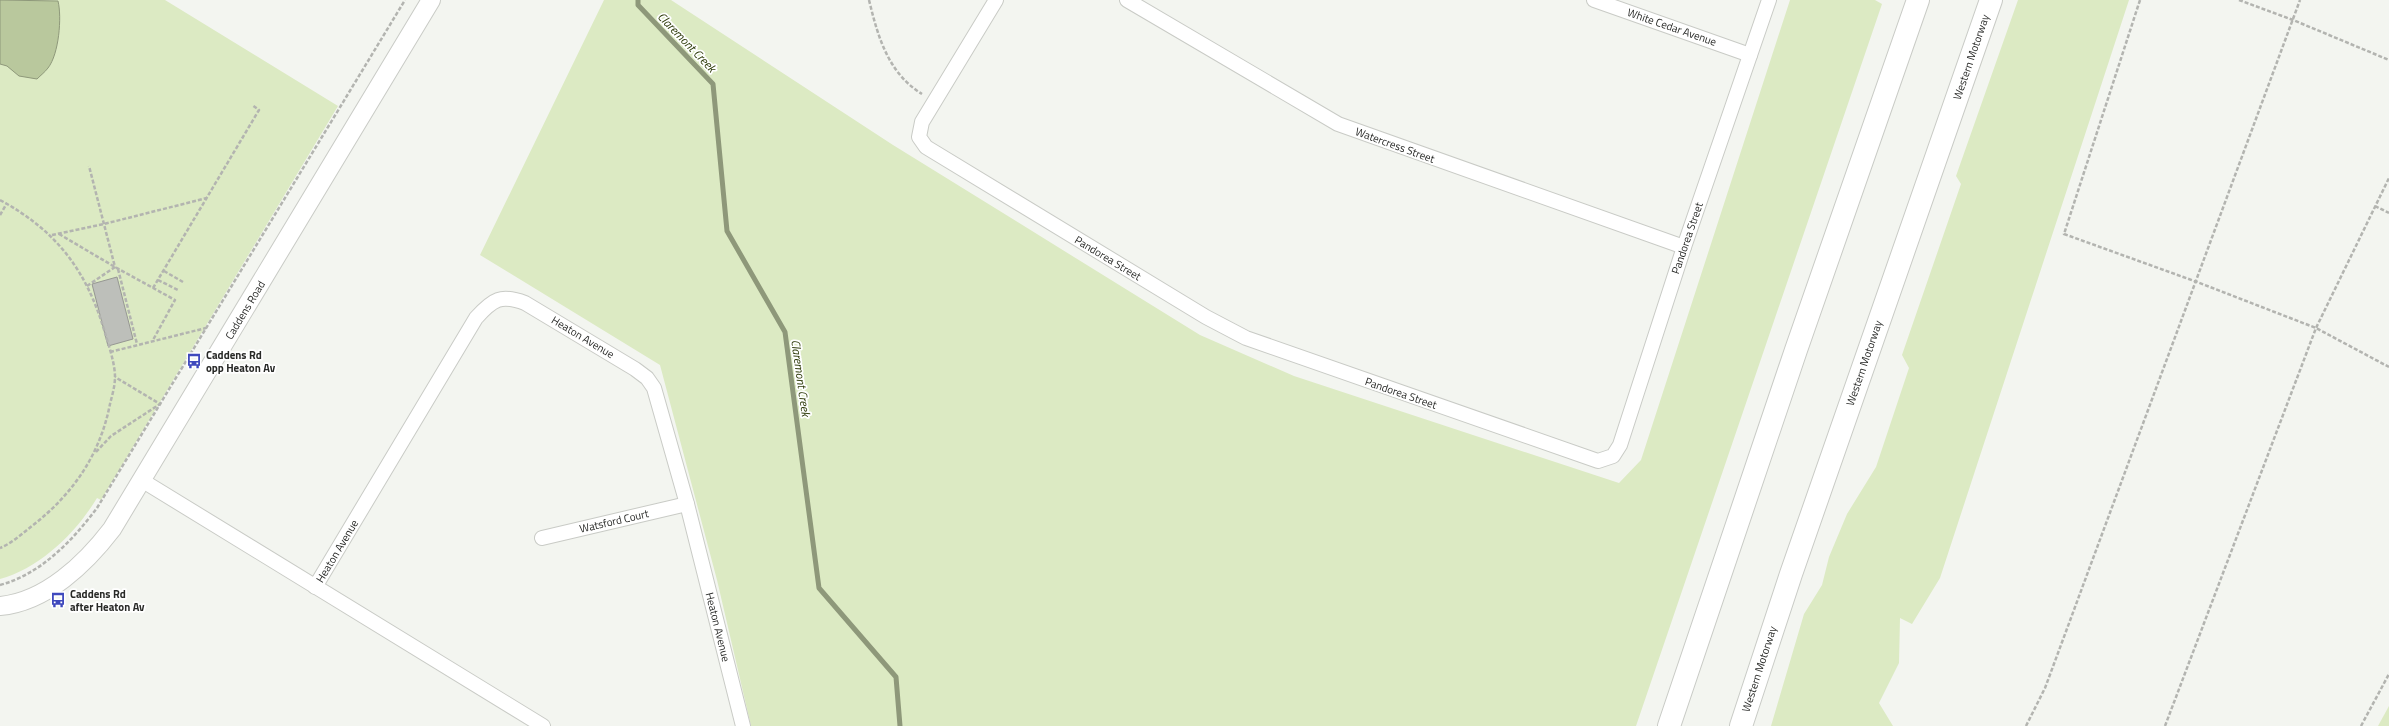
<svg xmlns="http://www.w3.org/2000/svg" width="2389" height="726" font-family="'Titillium Web',sans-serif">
	<rect width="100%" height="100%" fill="#f3f5f0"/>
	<g fill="#dceac3">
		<path d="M0 0H165L338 106 101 500 97 498C76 533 40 568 0 579Z"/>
		<polygon points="604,0 671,0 893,145 1200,335 1294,376 1619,483 1641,460 1790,0 1875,0 1882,4 1636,726 751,726 717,580 660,365 480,255"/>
		<polygon points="2018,0 2129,0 1940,578 1912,624 1900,618 1899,663 1879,703 1893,726 1771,726 1804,614 1822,585 1829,557 1847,514 1876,467 1909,368 1902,355 1961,184 1956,176"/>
		<polygon points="2389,706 2389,726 2378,726"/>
	</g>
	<path fill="#b9c89d" stroke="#8e987a" d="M0 0 58 1C62 17 59 54 48 68 45 72 41 75 37 79L19 76 7 66 0 64Z"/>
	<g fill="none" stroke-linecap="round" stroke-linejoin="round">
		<polyline stroke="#8e987a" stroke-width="5" points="638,0 638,5 713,84 727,231 785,332 819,588 896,677 900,726"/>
	</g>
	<polygon fill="#bdbfba" stroke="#969793" points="117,277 133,339 108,346 92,284"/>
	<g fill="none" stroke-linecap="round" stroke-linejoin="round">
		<g stroke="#c9cbc6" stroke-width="16">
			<g id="minor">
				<polyline points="996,0 922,122 919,137 926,147 1206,317 1246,338 1598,461 1613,456 1620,445 1684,247 1769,0"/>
				<polyline points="1127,0 1338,124 1684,247"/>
				<polyline points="1594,0 1750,55"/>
				<polyline points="143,481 543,726"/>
				<polyline points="542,538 687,504"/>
				<path d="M315 587 476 318C493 299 501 294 525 303L635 369 647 378 654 388 687 504 743 726"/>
			</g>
		</g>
		<g stroke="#c9cbc6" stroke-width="20">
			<path id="tertiary" d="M0 606C46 602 86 563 112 529L431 0"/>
		</g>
		<g stroke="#c9cbc6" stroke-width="24">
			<g id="motorway">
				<polyline points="1669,726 1796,350 1918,0"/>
				<polyline points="1741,726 1791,574 1991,0"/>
			</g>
		</g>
		<g stroke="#b3b4b0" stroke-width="2.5" stroke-dasharray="4 2" stroke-linecap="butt">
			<path d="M869 0C878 37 888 73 922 94"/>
			<polyline points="2140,0 2064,234 2197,282 2316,328 2389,367"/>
			<polyline points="2239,0 2293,20 2389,60"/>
			<path d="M0 200C57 231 87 271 105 333 109 346 115 364 115 377 115 386 112 396 110 404 100 455 73 494 32 526 22 534 12 543 0 548"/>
			<polyline points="2375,206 2389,213"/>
			<polyline points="0,215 7,203"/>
			<polyline points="59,234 115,267 175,300 153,340"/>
			<polyline points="52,235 104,224 207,198"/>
			<polyline points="118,269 137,344"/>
			<polyline points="164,271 183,282"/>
			<polyline points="158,280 178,290"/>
			<polyline points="87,286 115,267 89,166"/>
			<polyline points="153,288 259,110 252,105"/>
			<polyline points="110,352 206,328"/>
			<polyline points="96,452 111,436 160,404 115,377"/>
			<path d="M0 585C41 574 72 541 97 508L405 0"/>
			<polyline points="2026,726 2045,688 2300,0"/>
			<polyline points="2165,726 2316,328 2389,178"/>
			<polyline points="2361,726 2389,674"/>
		</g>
		<use href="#minor" stroke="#fff" stroke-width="14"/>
		<use href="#tertiary" stroke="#fff" stroke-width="18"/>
		<use href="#motorway" stroke="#fff" stroke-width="22"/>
	</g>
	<defs>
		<g id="bus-bare" transform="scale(1.2)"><path d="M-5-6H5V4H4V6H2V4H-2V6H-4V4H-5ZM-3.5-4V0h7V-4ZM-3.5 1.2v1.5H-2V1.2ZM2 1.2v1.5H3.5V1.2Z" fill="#3f49bd" stroke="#fff" stroke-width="2.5" paint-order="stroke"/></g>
	</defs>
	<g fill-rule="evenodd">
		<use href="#bus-bare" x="194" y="361"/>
		<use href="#bus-bare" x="58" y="600"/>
	</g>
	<g text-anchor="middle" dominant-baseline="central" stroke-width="3.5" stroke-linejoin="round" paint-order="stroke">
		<g font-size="11" fill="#282927" stroke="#fff">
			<text transform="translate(1672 27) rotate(19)">White Cedar Avenue</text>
			<text transform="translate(1971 57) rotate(-71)">Western Motorway</text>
			<text transform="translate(1395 145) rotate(20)">Watercress Street</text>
			<text transform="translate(1687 238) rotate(-71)">Pandorea Street</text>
			<text transform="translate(1108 258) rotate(31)">Pandorea Street</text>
			<text transform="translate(245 310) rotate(-59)">Caddens Road</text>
			<text transform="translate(583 337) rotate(31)">Heaton Avenue</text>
			<text transform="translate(1864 363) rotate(-71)">Western Motorway</text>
			<text transform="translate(1401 393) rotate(19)">Pandorea Street</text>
			<text transform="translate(614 521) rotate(-13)">Watsford Court</text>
			<text transform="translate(337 551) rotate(-59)">Heaton Avenue</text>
			<text transform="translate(718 627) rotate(76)">Heaton Avenue</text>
			<text transform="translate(1759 669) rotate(-72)">Western Motorway</text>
		</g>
		<g font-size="11" font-weight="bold" fill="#282927" stroke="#fff" text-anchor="start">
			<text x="206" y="355">Caddens Rd<tspan x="206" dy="13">opp Heaton Av</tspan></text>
			<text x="70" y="594">Caddens Rd<tspan x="70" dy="13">after Heaton Av</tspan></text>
		</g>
		<g font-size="12" font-style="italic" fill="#2d3a09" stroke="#fff">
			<text transform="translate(687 42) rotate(46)">Claremont Creek</text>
			<text transform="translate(801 378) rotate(82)">Claremont Creek</text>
		</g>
	</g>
</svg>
